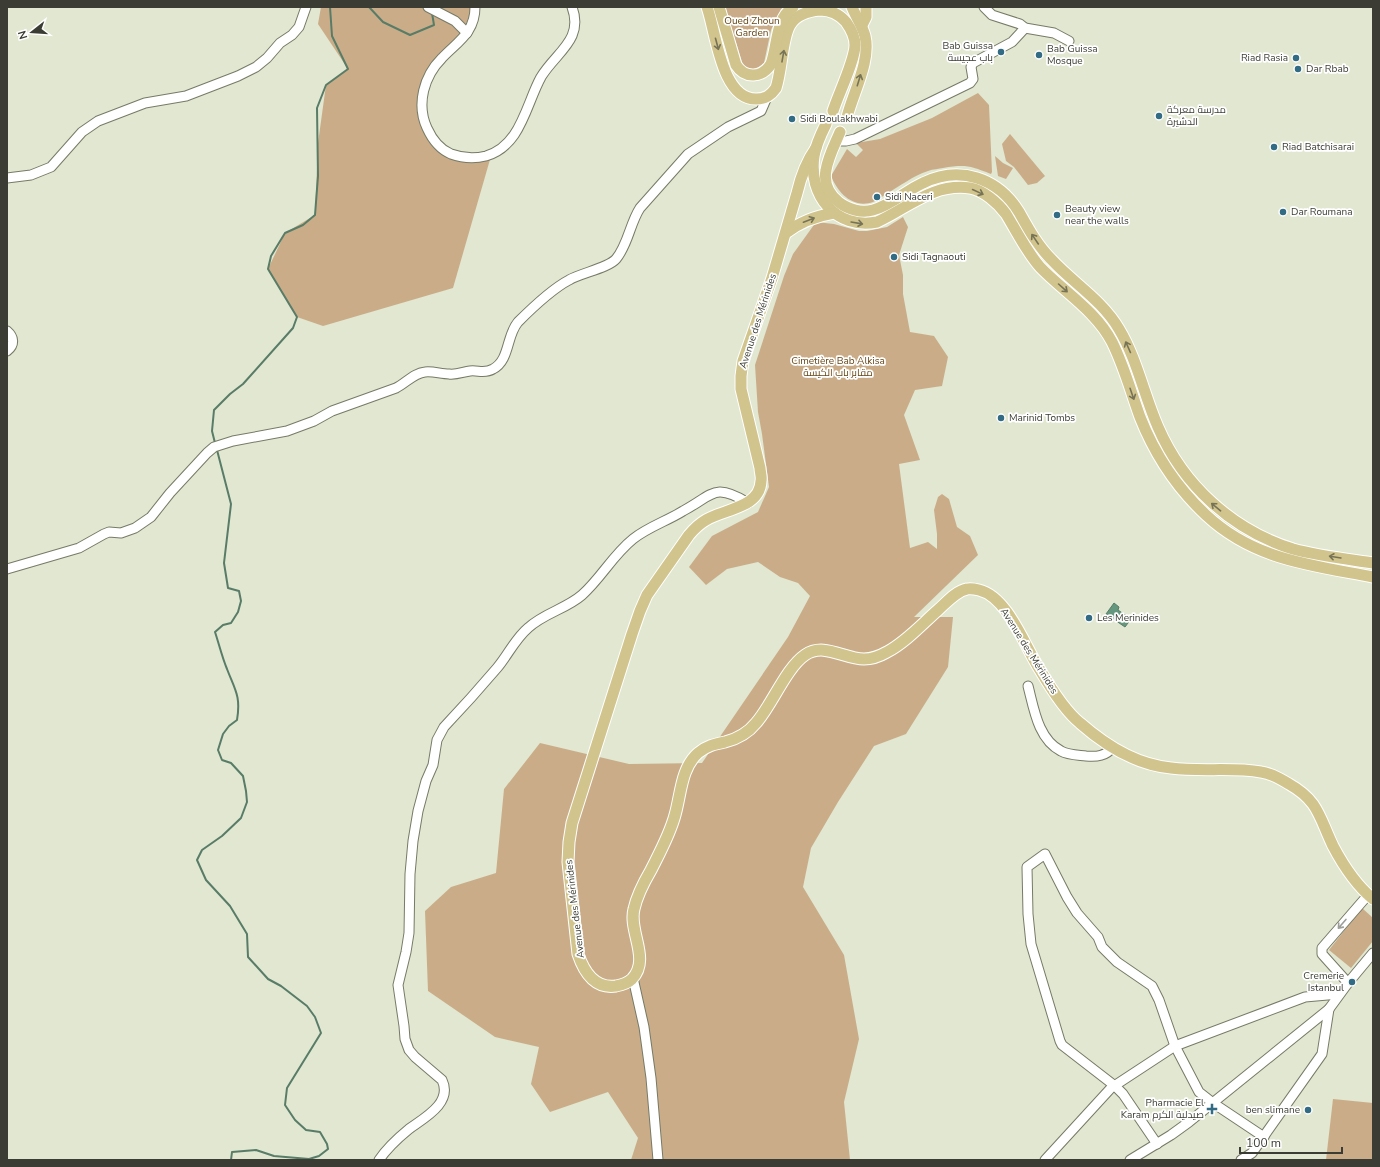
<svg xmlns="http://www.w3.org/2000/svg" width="1380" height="1167" font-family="'Nunito Sans',Cairo,sans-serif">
	<rect width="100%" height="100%" fill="#e1e7d0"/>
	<g fill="#caad88">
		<polygon points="321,7 472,7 460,42 428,77 419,121 444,153 491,156 453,288 323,326 297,317 268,269 285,233 315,215 318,143 326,85 348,69 318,24"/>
		<polygon points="725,7 784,7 781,9 771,30 764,63 753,72 743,65"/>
		<path d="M978 93 989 105 992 172 991 174C970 166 966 164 943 168 939 169 933 169 928 171 913 176 900 186 886 194 882 197 877 200 873 202 853 209 838 193 831 176L847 149 856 157 863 150 856 143 880 139 932 118Z"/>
		<polygon points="1010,134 1045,176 1037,183 1028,185 1014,167 1006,161 1002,144"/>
		<polygon points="995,156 1003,163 1013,168 1006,179 998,176"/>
		<polygon points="903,217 908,227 899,255 903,275 903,294 910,332 934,336 948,357 942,386 915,390 904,415 920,460 899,464 910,548 928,542 937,549 937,534 934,510 938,497 942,494 949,499 957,527 970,536 978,555 914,617 953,617 948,667 906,734 874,746 838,802 811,848 803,887 844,955 859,1039 844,1102 850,1160 631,1160 638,1138 608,1092 550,1112 531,1084 539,1047 495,1037 428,991 425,911 451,887 496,873 504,789 540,743 629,764 702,763 788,637 810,596 798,583 780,577 758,562 727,569 706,585 689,567 712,536 758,512 769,487 762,434 758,412 755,365 784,276 793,254 816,222 834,224 859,231 867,231 887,227"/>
		<polygon points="1362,908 1373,918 1373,941 1351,968 1329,950"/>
		<polygon points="1333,1099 1373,1103 1373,1160 1326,1160"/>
	</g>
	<polygon fill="#64977d" stroke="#587c67" points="1114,603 1119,607 1118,610 1131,619 1125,627 1106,614"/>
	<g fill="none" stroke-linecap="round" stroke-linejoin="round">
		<g stroke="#587c67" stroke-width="2">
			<polyline points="369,7 383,22 410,35 434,25 432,13"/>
			<polyline points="215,443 212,431 214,410 230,394 243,384 293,328 297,317 268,269 271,256 285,233 303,225 315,215 318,176 317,108 326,85 348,69 332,36 330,7"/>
			<path d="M217 450 231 504 224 563 228 588 239 591 241 601 238 612 231 623 223 625 215 632C219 644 222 657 227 669 235 690 241 696 237 720L229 726 223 734 218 750 222 760 231 763 243 776 246 791 247 802 241 818 222 836 202 850 197 860 206 880 230 906 247 934 248 957 268 979 281 986 307 1006 315 1017 321 1033 287 1088 285 1105 295 1120 306 1130 320 1132 327 1144 328 1149 319 1156 309 1159 274 1156 256 1150 232 1152 231 1160"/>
		</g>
		<g stroke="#767a66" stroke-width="11">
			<g id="minor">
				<polyline points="428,7 455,21 467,33"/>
				<path d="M475 7C475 33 457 42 442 58 424 76 416 104 427 128 432 139 439 149 451 154 462 158 474 159 486 156 521 146 526 104 541 77 556 52 584 40 572 7"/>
				<polyline points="984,7 992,15 1020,24 1025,28 1054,33 1069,41"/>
				<polyline points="836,141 846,141 855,139 970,83 973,79 971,67 973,63 1012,42 1025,28"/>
				<polyline points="7,178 31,175 51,167 82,132 98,121 145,103 186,96 238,76 256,67 267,58 280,43 292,35 299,27 306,7"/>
				<path d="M7 331C14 337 15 345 7 351"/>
				<path d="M7 569 79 548 104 534 109 532 121 533 135 528 151 517 170 493 207 453 214 447 233 441 287 431 314 421 332 411 396 388C406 383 414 373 425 372 433 371 441 374 449 374 456 375 463 372 470 371 478 370 485 374 493 369 510 360 506 336 518 322 532 308 552 289 569 280 581 273 608 268 616 259 628 245 630 223 640 208L688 154 728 127 761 111 767 97"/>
				<path d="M1028 686C1034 709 1038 739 1061 751 1068 755 1078 755 1086 756 1097 757 1106 756 1113 747"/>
				<polyline points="633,978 644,1027 651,1078 658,1160"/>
				<polyline points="1348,983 1322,954 1322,948 1368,895"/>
				<polyline points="1157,1144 1123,1094 1115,1086 1062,1045 1060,1041 1031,944 1028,914 1027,867 1045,854 1067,897 1077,913 1098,937 1102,947 1117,962 1152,986 1159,1000 1175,1046 1199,1092 1213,1103 1264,1137"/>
				<path d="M379 1160C387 1148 398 1138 409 1129 424 1118 453 1103 442 1080L415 1057 409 1050 405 1039 404 1026 398 985 406 952 409 933 410 874 413 841 418 811 426 781 433 765 437 740 444 727C462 708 480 688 497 668 508 655 515 639 528 628 544 613 566 609 582 595 601 578 613 555 633 539 648 527 667 521 683 511 713 495 714 482 748 503"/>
				<polyline points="1045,1160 1111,1088 1175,1046 1305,997 1339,994"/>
				<polyline points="1130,1160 1171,1135 1189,1122 1329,1009 1348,983 1373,953"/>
				<polyline points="1241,1160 1252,1153 1322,1054 1329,1009"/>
			</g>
		</g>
		<g stroke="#fff" stroke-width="13">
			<g id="major">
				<path d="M707 7C716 32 721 99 756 99 766 99 771 95 776 88 782 70 782 38 790 25 796 15 808 11 820 10 831 10 839 14 846 22 851 29 855 36 855 45 855 60 838 95 833 111"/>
				<path d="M719 7 736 65C745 79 762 78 771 64 778 45 775 20 793 7"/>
				<polyline points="862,25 866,17 866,7"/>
				<path d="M847 117C853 93 871 61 865 36 862 25 856 17 852 7"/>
				<path d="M826 124C821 134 816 144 814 156 808 195 836 230 877 222 908 208 932 183 970 188 983 190 998 203 1006 214 1017 232 1026 251 1040 267 1064 292 1096 311 1112 342 1124 366 1131 392 1140 417 1155 455 1176 487 1206 515 1254 560 1311 565 1373 577"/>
				<path d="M840 132C835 144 828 157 826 170 821 197 850 216 873 210 890 206 907 190 923 183 960 165 998 178 1019 212 1028 228 1037 245 1051 259 1073 283 1102 300 1119 329 1137 359 1144 395 1158 427 1183 485 1232 530 1293 549 1319 556 1346 559 1373 563"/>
				<path d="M816 148C806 162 801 176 797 193L772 278 743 361 741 376V389L760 468C760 472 762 477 761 481 760 508 724 509 706 520 699 524 694 529 689 535L647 595 640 611 632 634 572 823 569 842 568 862 578 954C584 972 595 989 616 986 621 985 628 983 632 979 651 959 628 931 634 909 637 895 644 882 651 870 660 852 670 834 675 815 681 794 681 768 698 753 706 746 715 744 725 742 737 739 748 733 756 723 772 705 786 668 805 655 824 642 844 659 864 659 872 659 880 656 887 652 906 642 922 624 938 610 946 603 956 591 967 589 971 588 975 589 979 590 1008 597 1025 647 1040 670 1050 687 1065 711 1080 723 1105 745 1137 765 1171 768 1201 772 1232 767 1261 772 1270 773 1281 779 1289 784 1319 801 1319 817 1333 846 1343 865 1356 885 1373 899"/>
				<path d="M786 233C801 221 816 216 834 213"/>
			</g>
		</g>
		<use href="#minor" stroke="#fff" stroke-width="9"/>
		<use href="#major" stroke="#d1c48c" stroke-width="11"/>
	</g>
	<defs><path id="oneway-shaft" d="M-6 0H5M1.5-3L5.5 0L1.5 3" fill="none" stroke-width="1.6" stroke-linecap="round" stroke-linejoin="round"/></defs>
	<g stroke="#777357">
		<use href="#oneway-shaft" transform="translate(717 44) rotate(75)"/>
		<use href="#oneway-shaft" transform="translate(783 56) rotate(-80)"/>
		<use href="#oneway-shaft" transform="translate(859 80) rotate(-73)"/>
		<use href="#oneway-shaft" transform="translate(978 192) rotate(25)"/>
		<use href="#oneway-shaft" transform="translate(809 220) rotate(-21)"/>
		<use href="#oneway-shaft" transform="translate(857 223) rotate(10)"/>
		<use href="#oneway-shaft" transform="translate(1035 239) rotate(-124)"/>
		<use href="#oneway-shaft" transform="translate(1063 288) rotate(42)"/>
		<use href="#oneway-shaft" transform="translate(1128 347) rotate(-114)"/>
		<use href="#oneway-shaft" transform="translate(1132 394) rotate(71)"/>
		<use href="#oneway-shaft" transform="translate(1216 507) rotate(-140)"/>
		<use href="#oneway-shaft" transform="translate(1335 557) rotate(-171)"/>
	</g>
	<use stroke="#9d9e9a" href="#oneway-shaft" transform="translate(1342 924) rotate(131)"/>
	<g fill="#316b84" stroke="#fff" stroke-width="1.5">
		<circle cx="1001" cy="52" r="4"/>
		<circle cx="1039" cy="55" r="4"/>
		<circle cx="1296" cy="58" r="4"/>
		<circle cx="1298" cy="69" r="4"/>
		<circle cx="1159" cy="116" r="4"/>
		<circle cx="792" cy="119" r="4"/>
		<circle cx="1274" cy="147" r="4"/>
		<circle cx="877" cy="197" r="4"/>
		<circle cx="1283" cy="212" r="4"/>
		<circle cx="1057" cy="215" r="4"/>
		<circle cx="894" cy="257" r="4"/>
		<circle cx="1001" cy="418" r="4"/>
		<circle cx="1089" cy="618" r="4"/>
		<circle cx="1352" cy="982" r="4"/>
		<path d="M1210 1103h4v4h4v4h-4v4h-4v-4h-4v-4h4z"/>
		<circle cx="1308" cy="1110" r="4"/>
	</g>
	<g text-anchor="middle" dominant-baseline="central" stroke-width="3.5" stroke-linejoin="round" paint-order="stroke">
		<g font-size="10" fill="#664615" stroke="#fff">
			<text x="752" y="21">Oued Zhoun<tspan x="752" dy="12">Garden</tspan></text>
			<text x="838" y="361">Cimetière Bab Alkisa<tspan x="838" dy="12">مقابر باب الكيسة</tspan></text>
		</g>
		<g font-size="10" fill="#3b3d34" stroke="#fff" text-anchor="start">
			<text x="993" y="46" text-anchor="end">Bab Guissa<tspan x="993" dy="12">باب عجيسة</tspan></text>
			<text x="1047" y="49">Bab Guissa<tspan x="1047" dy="12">Mosque</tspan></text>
			<text x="1288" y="58" text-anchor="end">Riad Rasia</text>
			<text x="1306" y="69">Dar Rbab</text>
			<text x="1167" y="110">مدرسة معركة<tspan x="1167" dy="12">الدشيرة</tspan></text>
			<text x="800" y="119">Sidi Boulakhwabi</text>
			<text x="1282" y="147">Riad Batchisarai</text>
			<text x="885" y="197">Sidi Naceri</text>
			<text x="1065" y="209">Beauty view<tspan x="1065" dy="12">near the walls</tspan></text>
			<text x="1291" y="212">Dar Roumana</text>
			<text x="902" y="257">Sidi Tagnaouti</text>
			<text x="1009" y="418">Marinid Tombs</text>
			<text x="1097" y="618">Les Merinides</text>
			<text x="1344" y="976" text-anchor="end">Cremerie<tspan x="1344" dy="12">Istanbul</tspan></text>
			<text x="1204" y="1103" text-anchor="end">Pharmacie El<tspan x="1204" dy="12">Karam صيدلية الكرم</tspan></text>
			<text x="1300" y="1110" text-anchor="end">ben slimane</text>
		</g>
		<g font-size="10" fill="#3b3d34" stroke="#fff">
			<text transform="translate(758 321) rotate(-72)">Avenue des Mérinides</text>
			<text transform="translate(1029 651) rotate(58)">Avenue des Mérinides</text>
			<text transform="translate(575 909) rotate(-97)">Avenue des Mérinides</text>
		</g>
	</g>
	<rect width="1380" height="1167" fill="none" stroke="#3b3d34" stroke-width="16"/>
	<g transform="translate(32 32) rotate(253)" stroke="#ffffff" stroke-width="3" paint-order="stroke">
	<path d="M0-3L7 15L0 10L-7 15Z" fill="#3b3d34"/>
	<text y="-6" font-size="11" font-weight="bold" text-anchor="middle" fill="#3b3d34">N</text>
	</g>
	<path d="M1240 1147v6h102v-6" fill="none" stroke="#3b3d34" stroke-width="2"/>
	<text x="1246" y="1147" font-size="12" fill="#3b3d34" stroke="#ffffff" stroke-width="3" paint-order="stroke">100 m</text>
</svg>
